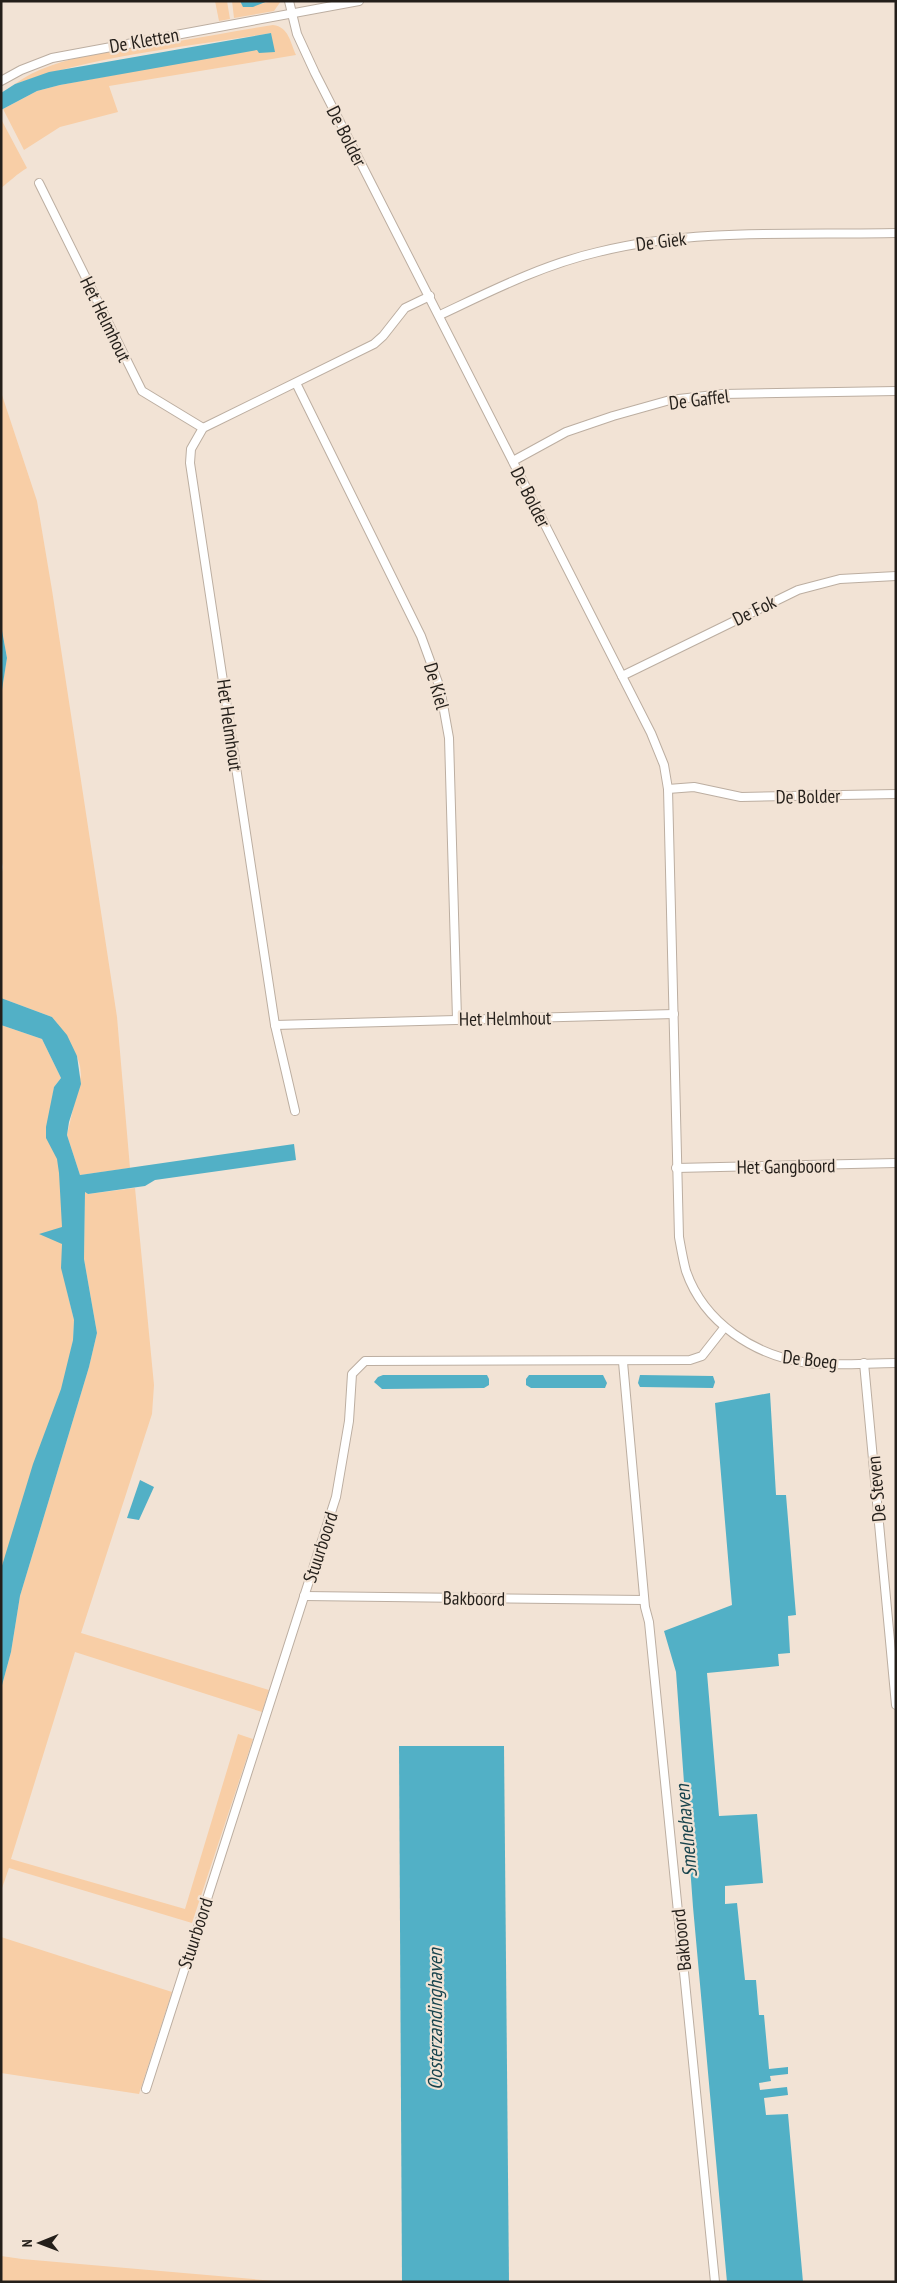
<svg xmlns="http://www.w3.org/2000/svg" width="897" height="2283" font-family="'PT Sans Narrow',sans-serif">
	<rect width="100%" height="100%" fill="#f2e3d5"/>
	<g fill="#f8cea6">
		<polygon points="215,1 227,1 230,19 219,21"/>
		<path d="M232 1H240L241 4C259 7 265 1 281 1L274 11 234 18Z"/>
		<path d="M273 25C289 27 290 42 296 55L109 86 118 112 60 127 24 150 3 109 37 91 60 85 188 61 272 41 271 33C186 47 97 55 15 84 55 54 130 49 179 41 210 36 241 30 273 25Z"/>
		<path d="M1 119 27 168C17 174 10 181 1 188Z"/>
		<polygon points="1,392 37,501 52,590 117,1017 130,1168 80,1175 67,1135 81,1075 80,1066 77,1056 57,1023 52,1017 1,998 1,877 3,867 1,859 1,696 7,658 1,625"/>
		<polygon points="1,1025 42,1039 61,1078 54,1087 51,1107 60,1153 67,1291 74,1320 73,1340 70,1354 71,1368 1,1580"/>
		<polygon points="135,1188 154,1385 152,1414 81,1633 269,1690 262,1712 75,1652 11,1859 185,1909 238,1734 253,1739 192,1923 9,1868 1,1891 1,1689 11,1652 20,1596 89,1367 97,1333 84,1259 85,1192 88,1194"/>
		<polygon points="1,1937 172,1992 139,2094 1,2073"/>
		<polygon points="1,2256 22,2259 287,2282 1,2282"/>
	</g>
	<g fill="#52b0c6">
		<polygon points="240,1 268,1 253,7 243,7"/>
		<polygon points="271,33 275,52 259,53 257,50 60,85 37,91 1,110 1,93 15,84 49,72"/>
		<polygon points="1,625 7,658 1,696"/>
		<polygon points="1,998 52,1017 67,1035 77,1056 81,1084 69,1122 67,1135 80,1175 294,1144 296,1160 155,1180 145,1186 88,1194 85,1192 84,1259 97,1333 89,1367 20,1596 11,1652 1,1689 1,1569 33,1464 61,1389 73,1340 74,1320 61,1268 62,1244 39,1234 62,1227 59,1173 57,1159 46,1138 46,1127 54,1087 61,1078 42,1039 1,1025"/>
		<polygon points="383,1375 487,1375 489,1379 489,1385 484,1388 382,1389 374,1382 378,1377"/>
		<polygon points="529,1375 603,1375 607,1383 605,1388 531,1388 526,1385 526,1379"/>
		<polygon points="640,1375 713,1376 715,1382 713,1388 640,1387 638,1383"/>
		<polygon points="770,1393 776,1495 786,1495 796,1615 788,1616 790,1653 778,1654 779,1666 707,1673 719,1816 757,1814 763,1883 725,1886 725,1904 737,1903 745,1980 756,1980 759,2015 764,2015 769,2069 788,2067 788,2074 770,2076 771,2081 759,2083 760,2090 787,2087 788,2095 764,2098 766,2115 788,2114 803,2282 727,2282 693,1907 676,1672 664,1631 732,1605 715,1403"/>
		<polygon points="140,1480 154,1487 139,1520 127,1518"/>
		<polygon points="399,1746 504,1746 509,2282 402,2282"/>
	</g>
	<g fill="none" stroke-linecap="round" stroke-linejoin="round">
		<g stroke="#bcaea1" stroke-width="10">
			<g id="street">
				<polyline points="289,1 297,34 315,73 651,733 664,765 668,789 694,787 741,797 896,794"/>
				<polyline points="1,81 21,70 52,58 359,1"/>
				<polyline points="39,183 142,391 203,428"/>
				<path d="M440 315C491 291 542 265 598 252 694 228 797 235 896 233"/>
				<polyline points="296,383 421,636 440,688 449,738 457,1019"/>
				<polyline points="513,461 566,432 613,416 670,400 723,394 896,391"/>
				<polyline points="622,676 798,590 840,579 896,576"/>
				<path d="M668 789 679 1237C681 1248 683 1260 686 1271 704 1323 755 1356 808 1363 836 1366 867 1363 896 1363"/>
				<polyline points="275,1025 674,1014"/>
				<polyline points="295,1111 275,1025 190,463 191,449 203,428 374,344 383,336 405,308 430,296"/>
				<polyline points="676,1168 896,1163"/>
				<polyline points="623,1362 645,1607 649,1622 715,2282"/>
				<polyline points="864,1363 896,1705"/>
				<polyline points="304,1596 644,1600"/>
				<polyline points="146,2089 336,1497 349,1421 352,1374 365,1361 690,1360 702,1356 724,1328"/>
			</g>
		</g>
		<use href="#street" stroke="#fff" stroke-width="8"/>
	</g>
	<g text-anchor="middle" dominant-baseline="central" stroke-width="4.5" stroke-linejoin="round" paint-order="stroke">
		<g font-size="19" fill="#241f1a" stroke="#f2e3d5">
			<text transform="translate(144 40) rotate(-10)">De Kletten</text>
			<text transform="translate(347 136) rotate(63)">De Bolder</text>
			<text transform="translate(661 241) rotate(-7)">De Giek</text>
			<text transform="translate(106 319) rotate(64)">Het Helmhout</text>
			<text transform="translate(699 399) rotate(-7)">De Gaffel</text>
			<text transform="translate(531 497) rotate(63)">De Bolder</text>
			<text transform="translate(754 610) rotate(-26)">De Fok</text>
			<text transform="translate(437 686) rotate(74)">De Kiel</text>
			<text transform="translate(230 725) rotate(82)">Het Helmhout</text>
			<text transform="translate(808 796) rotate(-1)">De Bolder</text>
			<text transform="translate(505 1018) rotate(-1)">Het Helmhout</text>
			<text transform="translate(786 1166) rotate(-1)">Het Gangboord</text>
			<text transform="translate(810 1359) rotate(6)">De Boeg</text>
			<text transform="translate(876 1489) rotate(-95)">De Steven</text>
			<text transform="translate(320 1547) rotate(-72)">Stuurboord</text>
			<text transform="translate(474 1598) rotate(1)">Bakboord</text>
			<text transform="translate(195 1933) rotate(-72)">Stuurboord</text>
			<text transform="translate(681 1940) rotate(-96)">Bakboord</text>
		</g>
		<g font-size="20" font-style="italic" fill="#19444d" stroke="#f2e3d5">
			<text transform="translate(686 1831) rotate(-95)">Smelnehaven</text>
			<text transform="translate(435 2019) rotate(-90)">Oosterzandinghaven</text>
		</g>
	</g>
	<rect width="897" height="2283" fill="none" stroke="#241f1a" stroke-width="5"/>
	<g transform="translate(40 2243) rotate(269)" stroke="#f2e3d5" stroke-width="4" paint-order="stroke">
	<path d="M0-4L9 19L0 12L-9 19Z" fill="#241f1a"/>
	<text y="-8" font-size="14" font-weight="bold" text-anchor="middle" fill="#241f1a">N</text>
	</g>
</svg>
